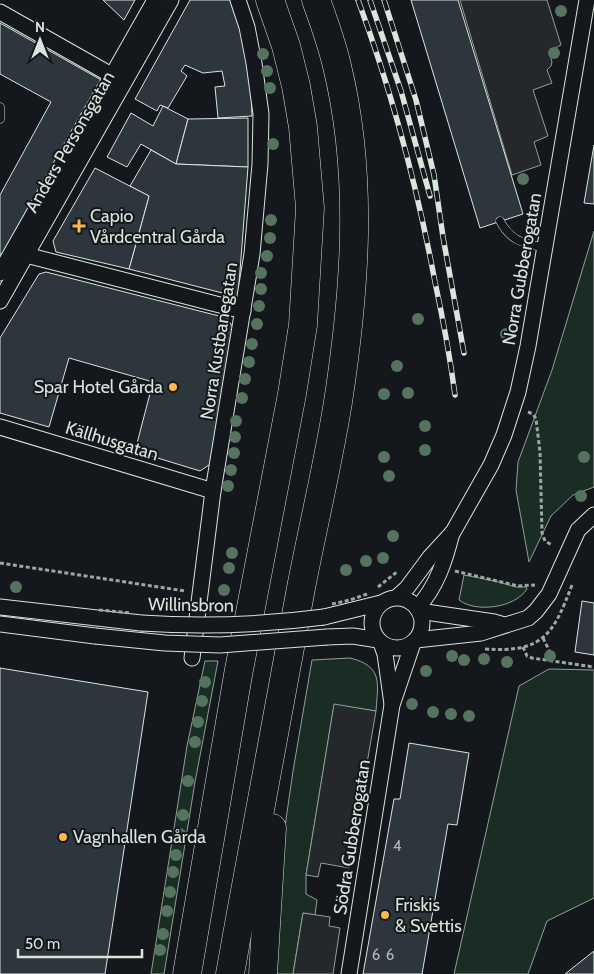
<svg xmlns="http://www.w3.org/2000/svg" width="594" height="974" font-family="Cabin,sans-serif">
	<rect width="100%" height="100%" fill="#14181c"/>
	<g fill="#1a2d24" stroke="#939e99">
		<polygon points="594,231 594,487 573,495 551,516 529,562 516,490 518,462 552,370"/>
		<path d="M464 575 495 581 516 587H526L527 589C515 608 476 613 459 600Z"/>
		<path d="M350 658C383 666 378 683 376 711L334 705 306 875V894L317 900 315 915 303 913 293 974H273L279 868 293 771 312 660Z"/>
		<polygon points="205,661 218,661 195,782 164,974 151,974 187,746"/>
		<polygon points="549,669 594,670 594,898 547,921 528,974 454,974 519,686"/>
	</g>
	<g fill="#24282b" stroke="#939e99">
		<polygon points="460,0 547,0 561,45 549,51 552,62 551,66 547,70 552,83 533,90 548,136 534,142 541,165 512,175"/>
		<polygon points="334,704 376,711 349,868 321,863 318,877 306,875"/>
		<polygon points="303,913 330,917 329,926 340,928 333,974 293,974"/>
	</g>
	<g fill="#2c363c" stroke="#d8e6dc">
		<polygon points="103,0 135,0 124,20"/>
		<polygon points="190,0 232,0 250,66 252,116 218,118 215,87 225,86 222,71 203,73 185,65 181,71 187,76 168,108 160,105 157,111 135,99"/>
		<polygon points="411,0 458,0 523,214 480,228"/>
		<polygon points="0,23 103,81 5,257 0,254 0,195 51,102 0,74"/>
		<polygon points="163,106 188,119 176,164 141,144 127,167 107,157 131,113 153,126"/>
		<polygon points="248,118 248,167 176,164 188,119"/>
		<polygon points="594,145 594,204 584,203"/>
		<polygon points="151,150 176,164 248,167 238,297 129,269 149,196 130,186"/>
		<polygon points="95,168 149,196 129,269 56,252 53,241"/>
		<polygon points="46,272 227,318 234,329 212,463 200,471 135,451 153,382 69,358 49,427 0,413 0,338 39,274"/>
		<polygon points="582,601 594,603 594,655 575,652"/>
		<polygon points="0,668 148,692 105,974 0,974"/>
		<polygon points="409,743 469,753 457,825 448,824 422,974 363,974 394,799 400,799"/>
		<polygon points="594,951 594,974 565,974"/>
	</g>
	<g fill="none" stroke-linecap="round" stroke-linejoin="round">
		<g stroke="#d8e6dc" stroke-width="9">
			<g id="lane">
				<polyline points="0,107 0,119"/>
				<path d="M500 221C511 242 524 243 545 248"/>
			</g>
		</g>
		<g stroke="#d8e6dc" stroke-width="17">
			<g id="street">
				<polyline points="0,12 120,80"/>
				<polyline points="18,251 26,255 61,264 243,311"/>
				<polyline points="0,273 155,0"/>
				<polyline points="0,301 171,0"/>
				<polyline points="0,427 213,491"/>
				<polyline points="397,597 407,588 430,557 453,532 491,465 504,435 518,392 528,346 587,0"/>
				<circle cx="397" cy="623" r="25"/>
				<polyline points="0,607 141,623"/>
				<path d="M417 608C437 587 445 560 452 533"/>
				<polyline points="419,611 494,622 504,625"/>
				<polyline points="324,617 381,603"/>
				<polyline points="0,624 95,636"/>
				<polyline points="327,637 353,636 378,640"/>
				<polyline points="416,640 481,633 528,618 536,611 549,594 578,530 594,515"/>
				<polyline points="381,643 385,654 392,704"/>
				<polyline points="192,658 213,491 252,254 260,164 261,114 254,63 247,27 238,0"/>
				<polyline points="349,974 392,705 413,643"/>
			</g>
		</g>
		<g stroke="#d8e6dc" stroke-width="29">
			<g id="highway">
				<polyline points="187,974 238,675 292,394 303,325 310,208 303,127 296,86 286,46 270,0"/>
				<path d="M230 974C253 845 277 716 301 588 313 526 328 464 338 402 355 291 364 177 337 66 332 44 324 22 316 0"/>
				<polyline points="263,974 272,828"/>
			</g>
		</g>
		<g stroke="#9da8a2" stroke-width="3" stroke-dasharray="4 2.5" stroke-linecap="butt">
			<polyline points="528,412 533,414 536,419 540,452 542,533 545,541 552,545"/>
			<polyline points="0,563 185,591"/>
			<polyline points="455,571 518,586 535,585"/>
			<polyline points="378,587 398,571"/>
			<polyline points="543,638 548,648 553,661"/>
			<polyline points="523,647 527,656 532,658 594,667"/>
			<path d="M485 649C543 653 553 635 572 585"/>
		</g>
		<use href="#lane" stroke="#14181c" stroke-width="8"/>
		<use href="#street" stroke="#14181c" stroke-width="15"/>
		<use href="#highway" stroke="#14181c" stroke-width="28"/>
		<g stroke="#d8e6dc" stroke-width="5.5">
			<g id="rail">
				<path d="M358 0C392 92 417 186 435 282 443 319 450 357 455 395"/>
				<polyline points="370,0 401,91 430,196"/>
				<polyline points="384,0 416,100 434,175 443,237 464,353"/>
			</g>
		</g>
		<use href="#rail" stroke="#14181c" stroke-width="4" stroke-dasharray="11" stroke-linecap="butt"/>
		<g stroke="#d8e6dc" stroke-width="17" stroke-linecap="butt">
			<g id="street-bridge">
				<path d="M141 623C202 627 263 625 324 617"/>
				<polyline points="95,636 165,643 220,645 327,637"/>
			</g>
		</g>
		<g stroke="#9da8a2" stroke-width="3" stroke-dasharray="4 2.5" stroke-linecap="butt">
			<polyline points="332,604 350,600 367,594"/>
			<polyline points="99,610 131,613"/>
		</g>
		<use href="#street-bridge" stroke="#14181c" stroke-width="15"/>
	</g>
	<g fill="#55745f">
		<circle cx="561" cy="11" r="6"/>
		<circle cx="554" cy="53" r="6"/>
		<circle cx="263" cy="54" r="6"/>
		<circle cx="267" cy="71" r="6"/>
		<circle cx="270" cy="88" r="6"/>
		<circle cx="273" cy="144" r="6"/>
		<circle cx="523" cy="179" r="6"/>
		<circle cx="271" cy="220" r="6"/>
		<circle cx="270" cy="238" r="6"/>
		<circle cx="267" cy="256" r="6"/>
		<circle cx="261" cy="273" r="6"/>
		<circle cx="261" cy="289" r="6"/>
		<circle cx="259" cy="306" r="6"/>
		<circle cx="418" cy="319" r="6"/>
		<circle cx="257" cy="324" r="6"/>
		<circle cx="506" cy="334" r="6"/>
		<circle cx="252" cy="344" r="6"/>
		<circle cx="249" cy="362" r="6"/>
		<circle cx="397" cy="366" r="6"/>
		<circle cx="245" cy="379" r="6"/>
		<circle cx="408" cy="393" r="6"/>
		<circle cx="384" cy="394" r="6"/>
		<circle cx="242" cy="398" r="6"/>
		<circle cx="236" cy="421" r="6"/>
		<circle cx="425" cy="426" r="6"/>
		<circle cx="235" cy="437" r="6"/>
		<circle cx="425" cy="450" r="6"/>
		<circle cx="234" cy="453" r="6"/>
		<circle cx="384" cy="457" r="6"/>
		<circle cx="584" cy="457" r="6"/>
		<circle cx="231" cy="470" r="6"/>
		<circle cx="389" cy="476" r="6"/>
		<circle cx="228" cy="486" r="6"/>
		<circle cx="581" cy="496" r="6"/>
		<circle cx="393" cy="536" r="6"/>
		<circle cx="232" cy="553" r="6"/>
		<circle cx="383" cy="558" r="6"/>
		<circle cx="366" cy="561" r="6"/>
		<circle cx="229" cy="568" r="6"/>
		<circle cx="346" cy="570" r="6"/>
		<circle cx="16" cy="587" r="6"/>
		<circle cx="224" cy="590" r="6"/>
		<circle cx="452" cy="656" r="6"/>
		<circle cx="550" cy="656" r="6"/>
		<circle cx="484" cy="659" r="6"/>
		<circle cx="464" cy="660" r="6"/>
		<circle cx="507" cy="662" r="6"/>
		<circle cx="426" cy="671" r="6"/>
		<circle cx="205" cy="682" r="6"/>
		<circle cx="202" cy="701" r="6"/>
		<circle cx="412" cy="704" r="6"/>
		<circle cx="433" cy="712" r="6"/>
		<circle cx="451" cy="714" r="6"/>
		<circle cx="469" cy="716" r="6"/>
		<circle cx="198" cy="722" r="6"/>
		<circle cx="195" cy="742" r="6"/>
		<circle cx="188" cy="781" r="6"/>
		<circle cx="183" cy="815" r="6"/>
		<circle cx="180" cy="834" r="6"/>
		<circle cx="176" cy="855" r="6"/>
		<circle cx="173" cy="872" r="6"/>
		<circle cx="170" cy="892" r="6"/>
		<circle cx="167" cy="911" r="6"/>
		<circle cx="163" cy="934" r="6"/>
		<circle cx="160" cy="950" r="6"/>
	</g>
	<g fill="#ffb74d" stroke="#14181c" stroke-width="2">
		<path d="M76.5 218.5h5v5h5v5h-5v5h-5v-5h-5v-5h5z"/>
		<circle cx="173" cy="387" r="5"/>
		<circle cx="63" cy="837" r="5"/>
		<circle cx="385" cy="915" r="5"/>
	</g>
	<g text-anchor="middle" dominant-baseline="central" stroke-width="4" stroke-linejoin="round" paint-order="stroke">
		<g font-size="15" fill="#adbab4">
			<text x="397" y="846">4</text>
			<text x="376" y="955">6</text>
			<text x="390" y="955">6</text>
		</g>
		<g font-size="18" fill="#d8e6dc" stroke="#14181c">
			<text transform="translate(70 142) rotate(-60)">Anders Personsgatan</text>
			<text transform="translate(522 269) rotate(-80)">Norra Gubberogatan</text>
			<text transform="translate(219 341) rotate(-81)">Norra Kustbanegatan</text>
			<text transform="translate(112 441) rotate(17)">Källhusgatan</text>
			<text transform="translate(191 605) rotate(1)">Willinsbron</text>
			<text transform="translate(352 837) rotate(-81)">Södra Gubberogatan</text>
		</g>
		<g font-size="18" fill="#d8e6dc" stroke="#14181c" text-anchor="start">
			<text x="90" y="216">Capio<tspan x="90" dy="21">Vårdcentral Gårda</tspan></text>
			<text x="163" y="387" text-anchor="end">Spar Hotel Gårda</text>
			<text x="73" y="837">Vagnhallen Gårda</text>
			<text x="395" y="905">Friskis<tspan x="395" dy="21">&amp; Svettis</tspan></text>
		</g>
	</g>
	<g transform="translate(40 40)" stroke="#14181c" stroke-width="4" paint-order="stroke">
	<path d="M0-4L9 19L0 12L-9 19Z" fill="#d8e6dc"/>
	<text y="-8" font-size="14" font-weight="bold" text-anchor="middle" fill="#d8e6dc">N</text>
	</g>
	<path d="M18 949v8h124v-8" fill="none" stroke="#d8e6dc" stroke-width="2.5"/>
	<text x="25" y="949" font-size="15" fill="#d8e6dc" stroke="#14181c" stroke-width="4" paint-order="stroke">50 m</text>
</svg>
